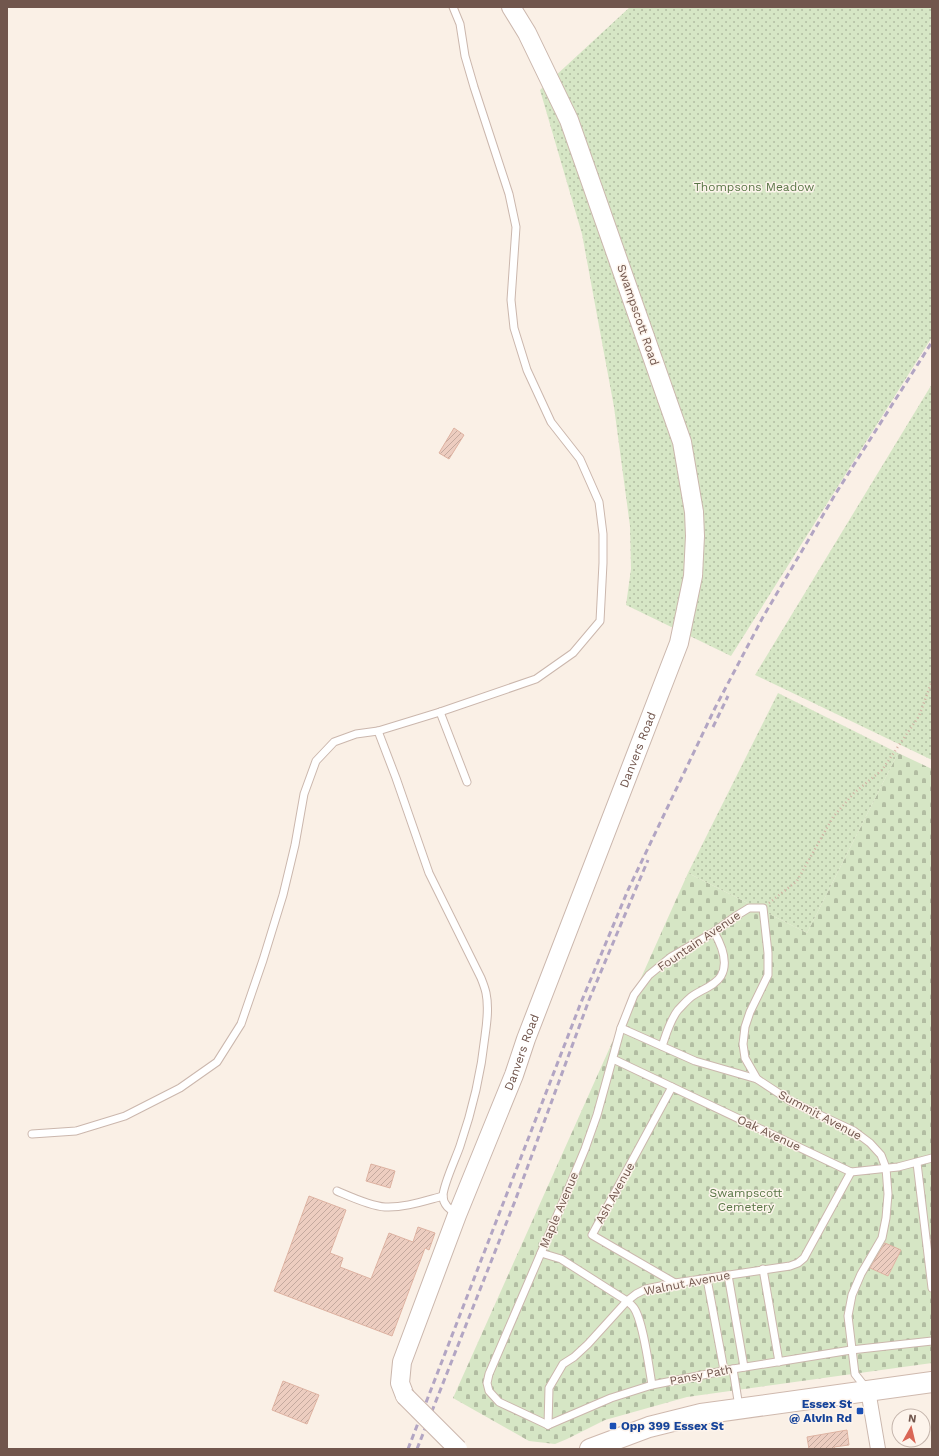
<svg xmlns="http://www.w3.org/2000/svg" width="939" height="1456" font-family="'Work Sans',sans-serif">
	<defs>
		<pattern id="cemetery-stones" width="16" height="16" patternUnits="userSpaceOnUse"><rect width="16" height="16" fill="#d6e6c5"/><path d="M2 7V4a2 2 0 0 1 4 0v3zM10 15v-3a2 2 0 0 1 4 0v3z" fill="#b2bda2"/></pattern>
		<pattern id="park-dots" width="8" height="8" patternUnits="userSpaceOnUse"><rect width="8" height="8" fill="#d6e6c5"/><path d="M2 2h.1M6 6h.1" fill="none" stroke="#b2bda2" stroke-width="1.8" stroke-linecap="round"/></pattern>
		<pattern id="building-hatch" width="6" height="6" patternUnits="userSpaceOnUse"><rect width="6" height="6" fill="#edcdc0"/><path d="M-1 1l2-2M0 6l6-6M5 7l2-2" fill="none" stroke="#c4a99e"/></pattern>
	</defs>
	<rect width="100%" height="100%" fill="#faf0e6"/>
	<polygon fill="url(#cemetery-stones)" points="898,753 932,769 932,1363 687,1397 605,1420 567,1439 555,1444 529,1441 453,1398 688,873 807,933"/>
	<g fill="url(#park-dots)">
		<polygon points="630,7 932,7 932,337 731,656 626,605 631,569 630,526 614,407 582,234 540,90"/>
		<polygon points="932,384 932,760 755,675"/>
		<polygon points="778,693 898,753 807,933 688,873"/>
	</g>
	<g fill="url(#building-hatch)" stroke="#deb3a2">
		<polygon points="454,428 464,435 449,459 439,453"/>
		<polygon points="371,1164 395,1171 390,1188 366,1181"/>
		<polygon points="309,1196 346,1210 330,1253 343,1258 340,1267 371,1279 389,1233 413,1242 418,1227 435,1233 429,1250 425,1248 392,1336 274,1291"/>
		<polygon points="885,1243 901,1250 888,1276 870,1268"/>
		<polygon points="283,1381 319,1395 307,1424 272,1410"/>
		<polygon points="847,1430 849,1445 834,1447 835,1449 809,1449 807,1437"/>
	</g>
	<g fill="none" stroke-linecap="round" stroke-linejoin="round">
		<g stroke="#cbb7ad" stroke-width="9">
			<g id="service">
				<polyline points="440,712 467,782"/>
				<path d="M378 731 396 778 429 873 481 978C483 983 485 988 486 993 489 1007 487 1022 485 1036 481 1074 472 1111 460 1146 456 1158 443 1185 443 1196 443 1205 450 1210 457 1214"/>
				<polyline points="621,1028 695,1061 757,1079"/>
				<path d="M662 1046C666 1035 670 1020 678 1010 682 1006 686 1001 691 997 700 990 715 986 721 976 729 962 721 944 714 932"/>
				<polyline points="613,1059 851,1172 898,1167 932,1158"/>
				<polyline points="672,1087 592,1235 675,1283"/>
				<polyline points="32,1134 76,1131 125,1116 180,1088 217,1062 241,1024 263,960 283,895 295,845 304,794 316,761 334,742 356,734 378,731 440,712 536,679 573,653 600,621 603,563 603,534 599,502 580,459 551,422 527,370 514,328 511,300 516,227 509,194 474,87 465,56 460,24 453,7"/>
				<polyline points="917,1163 932,1288"/>
				<path d="M337 1191C351 1197 370 1206 385 1207 404 1208 424 1201 443 1196"/>
				<path d="M541 1253 561 1259 627 1301C629 1303 632 1305 634 1308 643 1321 649 1367 652 1385"/>
				<polyline points="763,1269 779,1362"/>
				<polyline points="728,1275 744,1367"/>
				<polyline points="707,1279 724,1370"/>
				<polyline points="733,1369 739,1407"/>
				<polyline points="548,1425 499,1402 489,1391 487,1383 489,1374 565,1197 585,1149 597,1115 621,1028 634,995 649,975 671,957 714,932 736,916 749,908 763,908 768,953 768,975 750,1012 745,1027 743,1044 745,1058 757,1079 792,1102 854,1131 870,1143 881,1155 886,1168 888,1194 886,1218 882,1238 861,1274 852,1295 848,1316 855,1374 866,1388"/>
				<polyline points="548,1425 549,1388 563,1364 574,1357 588,1344 627,1301 636,1294 646,1289 675,1283 790,1266 798,1263 804,1258 851,1172"/>
				<polyline points="548,1425 611,1398 652,1385 733,1369 851,1350 932,1341"/>
			</g>
		</g>
		<g stroke="#cbb7ad" stroke-width="16">
			<polyline id="minor" points="868,1390 878,1449"/>
		</g>
		<g stroke="#cbb7ad" stroke-width="20">
			<g id="tertiary">
				<path id="s1" d="M405 1396 400 1383 402 1362 457 1215 514 1075 526 1039 679 643 693 576 695 536 694 512 682 442 569 120 527 33 511 7"/>
			</g>
		</g>
		<g stroke="#cfb9ae" stroke-width="22">
			<polyline id="secondary" points="590,1449 649,1427 701,1414 932,1382"/>
		</g>
		<polyline stroke="#d2b0a3" stroke-width="2.5" stroke-dasharray="1 3" stroke-linecap="butt" points="769,903 797,881 833,817 854,793 882,770 919,716 932,681"/>
		<use href="#service" stroke="#fff" stroke-width="7"/>
		<use href="#minor" stroke="#fff" stroke-width="14"/>
		<use href="#tertiary" stroke="#fff" stroke-width="18"/>
		<use href="#secondary" stroke="#fff" stroke-width="20"/>
		<g stroke="#b2a5c3" stroke-width="3" stroke-dasharray="6 4" stroke-linecap="butt">
			<polyline points="713,727 728,696"/>
			<polyline points="408,1449 580,1005 628,890 715,708 763,617 836,493 932,342"/>
			<polyline points="417,1449 515,1201 589,1000 648,860"/>
		</g>
		<g stroke="#cbb7ad" stroke-width="20" stroke-linecap="butt">
			<polyline id="tertiary-bridge" points="405,1396 458,1449"/>
		</g>
		<use href="#tertiary-bridge" stroke="#fff" stroke-width="18"/>
	</g>
	<g fill="#1a4fb4" stroke="#fdf4ec" stroke-width="1.5">
		<rect x="856" y="1407" width="8" height="8" rx="2"/>
		<rect x="609" y="1422" width="8" height="8" rx="2"/>
	</g>
	<g text-anchor="middle" dominant-baseline="central" stroke-width="3" stroke-linejoin="round" paint-order="stroke">
		<g font-size="12" fill="#597646" stroke="#fdf4ec">
			<text x="754" y="187">Thompsons Meadow</text>
			<text x="746" y="1193">Swampscott<tspan x="746" dy="14">Cemetery</tspan></text>
		</g>
		<g font-size="12" fill="#71564d" stroke="#fdf4ec">
			<text transform="translate(638 315) rotate(71)">Swampscott Road</text>
			<text stroke="none"><textPath href="#s1" startOffset="691">Danvers Road</textPath></text>
			<text transform="translate(699 941) rotate(-34)">Fountain Avenue</text>
			<text stroke="none"><textPath href="#s1" startOffset="367">Danvers Road</textPath></text>
			<text transform="translate(820 1115) rotate(28)">Summit Avenue</text>
			<text transform="translate(769 1133) rotate(25)">Oak Avenue</text>
			<text transform="translate(615 1193) rotate(-61)">Ash Avenue</text>
			<text transform="translate(559 1210) rotate(-67)">Maple Avenue</text>
			<text transform="translate(687 1283) rotate(-11)">Walnut Avenue</text>
			<text transform="translate(701 1375) rotate(-11)">Pansy Path</text>
		</g>
		<g font-size="12" font-weight="bold" fill="#164399" stroke="#fdf4ec" text-anchor="end">
			<text x="852" y="1404">Essex St<tspan x="852" dy="14">@ Alvin Rd</tspan></text>
			<text x="621" y="1426" text-anchor="start">Opp 399 Essex St</text>
		</g>
	</g>
	<rect width="939" height="1456" fill="none" stroke="#71564d" stroke-width="16"/>
	<g transform="translate(911 1428) rotate(8)"><circle r="19" fill="#fdf4ec" stroke="#c5b5ac"/>
	<path d="M0-3L7 15L0 10L-7 15Z" fill="#d96656"/>
	<text y="-6" font-size="11" font-weight="bold" text-anchor="middle" fill="#71564d">N</text>
	</g>
</svg>
